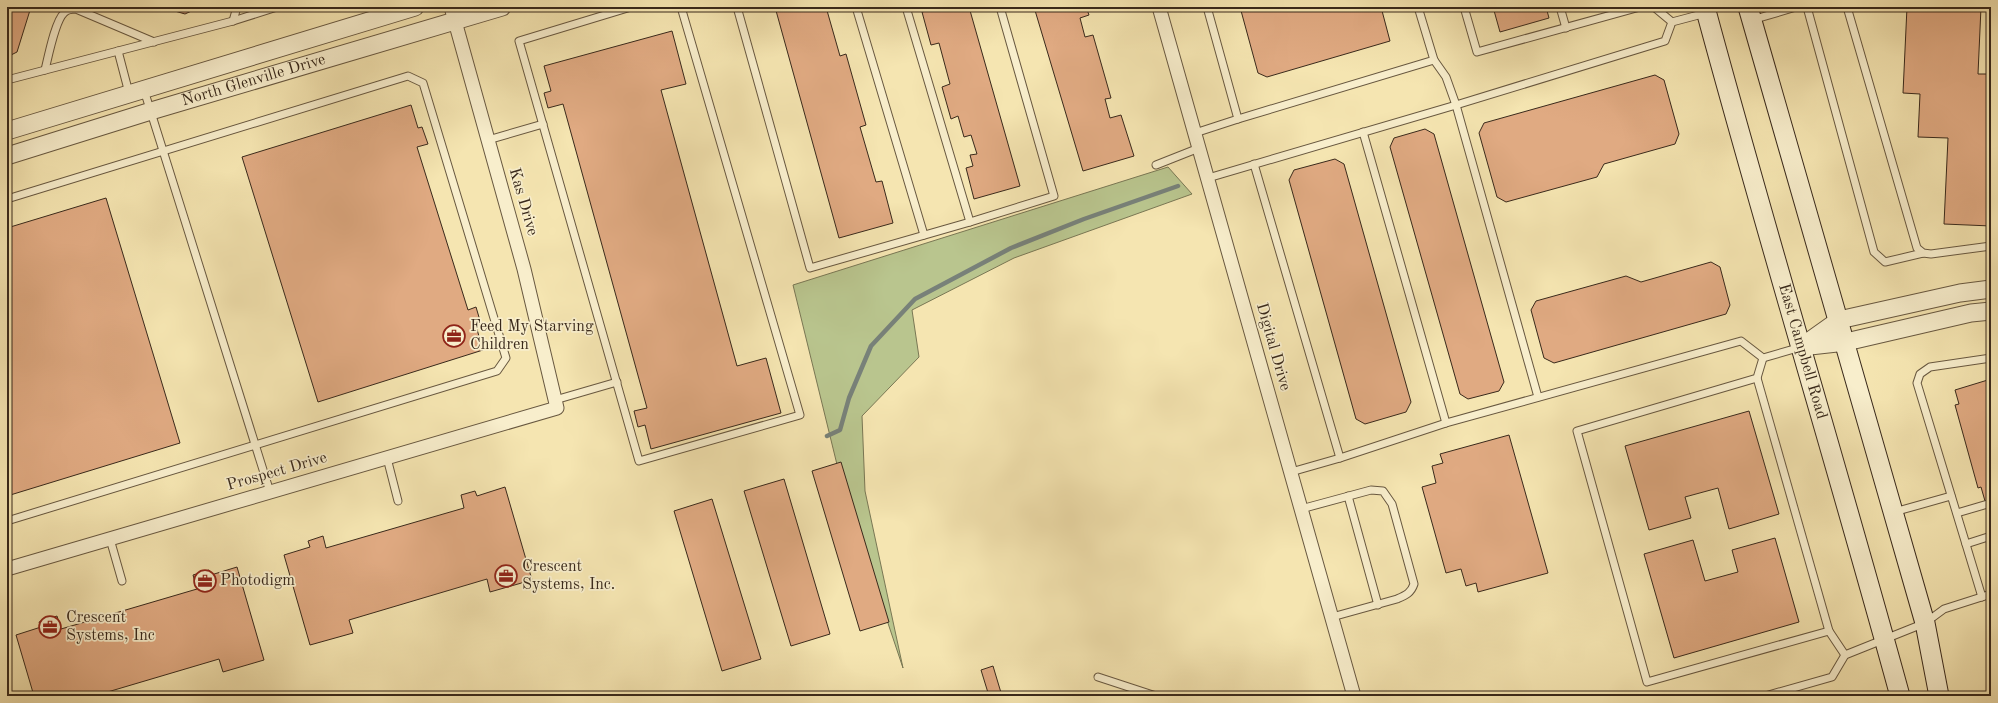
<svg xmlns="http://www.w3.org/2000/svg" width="1998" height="703" font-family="'Old Standard TT',serif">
	<rect width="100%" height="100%" fill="#f5e5b1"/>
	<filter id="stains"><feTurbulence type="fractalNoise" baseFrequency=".005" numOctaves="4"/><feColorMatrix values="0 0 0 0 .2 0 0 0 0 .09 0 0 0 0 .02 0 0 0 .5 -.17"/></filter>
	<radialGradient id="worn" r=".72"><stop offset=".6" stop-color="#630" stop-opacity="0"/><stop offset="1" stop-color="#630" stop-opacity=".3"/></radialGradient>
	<polygon fill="#b9c58e" stroke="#797754" points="1168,167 1192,194 1014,258 912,310 919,357 862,416 865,491 903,668 843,489 793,285"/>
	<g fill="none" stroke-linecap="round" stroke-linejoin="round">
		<polyline stroke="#788179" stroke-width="4.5" points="827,436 840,430 849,398 871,346 915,299 1011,248 1084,219 1178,186"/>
	</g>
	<g fill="#e0aa82" stroke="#39291b">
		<polygon points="7,7 31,7 17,52 7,57"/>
		<polygon points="161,7 200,7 185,14"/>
		<polygon points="775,7 826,7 840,56 846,54 866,125 860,127 876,182 882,181 893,223 839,238"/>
		<polygon points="929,7 969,7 1020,186 974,199 966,168 973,166 970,155 977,154 971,135 964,137 958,116 951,119 942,87 950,84 939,43 931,45 922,12 930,10"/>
		<polygon points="1034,7 1086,7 1089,15 1080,18 1085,37 1093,35 1111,98 1105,99 1110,118 1121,115 1134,156 1083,171"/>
		<polygon points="1240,7 1381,7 1390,41 1267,77 1258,73"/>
		<polygon points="1493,7 1546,7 1549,18 1500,32"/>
		<polygon points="1907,7 1981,7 1978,74 1991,74 1991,226 1944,224 1948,138 1918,137 1920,94 1903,93"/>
		<polygon points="672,31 686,84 661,90 737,366 766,358 781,413 651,449 645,425 638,427 634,411 647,408 563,104 548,108 544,93 551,91 544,66"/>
		<polygon points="1655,75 1664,80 1679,134 1675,144 1604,164 1597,177 1506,202 1497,197 1479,133 1484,123"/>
		<polygon points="411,105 418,128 422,127 428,144 417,147 468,310 476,307 481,324 476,326 483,350 318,402 242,157"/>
		<polygon points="1425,129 1434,134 1504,382 1499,391 1468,399 1460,394 1390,147 1394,138"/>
		<polygon points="1335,159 1344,164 1411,402 1406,412 1365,424 1356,419 1289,180 1294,170"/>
		<polygon points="106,198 180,443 7,496 7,228"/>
		<polygon points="1711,262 1720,267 1730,305 1726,314 1554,363 1544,358 1531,310 1536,301 1626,276 1641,282"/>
		<polygon points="1991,379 1991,500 1985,501 1981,487 1978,488 1955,405 1959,404 1955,390"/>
		<polygon points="1749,411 1779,514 1729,529 1718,488 1685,497 1691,518 1649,530 1625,446"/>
		<polygon points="1509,435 1548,573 1478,592 1476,583 1466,586 1461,569 1446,573 1422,487 1436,483 1432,466 1443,463 1440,454"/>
		<polygon points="841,462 889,622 860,631 812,471"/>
		<polygon points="784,479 830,634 791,646 744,491"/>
		<polygon points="505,487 532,580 490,592 487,579 349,620 353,633 310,645 284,555 310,547 308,541 323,536 326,548 464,508 461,495 475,491 477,496"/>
		<polygon points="712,499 761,659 722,671 674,511"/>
		<polygon points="1775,538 1799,622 1674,658 1644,554 1693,540 1705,581 1738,572 1732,550"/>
		<polygon points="237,567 264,660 223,672 219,659 94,696 34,696 16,635 41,627 39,622 57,616 61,629 197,589 193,575 209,570 211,575"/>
		<polygon points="993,666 1002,696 989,696 981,670"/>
	</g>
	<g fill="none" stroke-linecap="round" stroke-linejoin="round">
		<g stroke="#685840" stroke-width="9">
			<g id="service">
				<polyline points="631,7 519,41 639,461 800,415 681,7"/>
				<polyline points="737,7 810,268 970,222 906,7"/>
				<polyline points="856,7 924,235"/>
				<polyline points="1464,7 1477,52 1640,7"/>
				<polyline points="1560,7 1566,28"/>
				<polyline points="1654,7 1672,22"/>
				<polyline points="1807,7 1874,252 1885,262 1923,253"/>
				<polyline points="1847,7 1917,248 1923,253 1931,254 1991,246"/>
				<polyline points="1752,20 1796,7"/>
				<polyline points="233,21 237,7"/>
				<polyline points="118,51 129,93"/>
				<polyline points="1434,60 1446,77 1456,105 1538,397"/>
				<path d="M45 70C48 58 55 21 64 13 67 9 72 9 76 9L154 42"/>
				<polyline points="7,80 233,21 277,7"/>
				<polyline points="144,90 270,492"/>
				<polyline points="1238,119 1434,60 1418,7"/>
				<polyline points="1363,132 1446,423"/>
				<polyline points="1195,133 1238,119 1207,7"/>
				<polyline points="488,140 543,124"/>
				<polyline points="1254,164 1340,458"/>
				<polyline points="1156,165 1199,148"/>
				<polyline points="1208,178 1456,105 1665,41 1672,22 1706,13"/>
				<polyline points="7,199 408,76 423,83 506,358 497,371 7,521"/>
				<polyline points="970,222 1054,196 1000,7"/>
				<polyline points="1763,358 1757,378 1577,431 1647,682 1829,631 1845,655"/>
				<polyline points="1757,378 1829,631"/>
				<polyline points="555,400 617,382"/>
				<polyline points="387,458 398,501"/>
				<polyline points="1291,472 1340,458 1446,423 1741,341 1763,358 1801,347"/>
				<polyline points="1348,496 1378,605"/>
				<path d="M1301 509 1371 490 1383 491 1392 504 1414 584C1411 593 1406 595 1397 599L1332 617"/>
				<polyline points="1894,512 1951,496"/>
				<polyline points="1957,513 1991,503"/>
				<polyline points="110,539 122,581"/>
				<polyline points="1966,544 1991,536"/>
				<polyline points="1982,597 1917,383 1920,374 1930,367 1991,358"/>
				<polyline points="1098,677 1156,696"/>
				<polyline points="1765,696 1832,677 1845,655 1925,623 1944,609 1991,594"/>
			</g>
		</g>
		<g stroke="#685840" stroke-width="15">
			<g id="minor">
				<polyline points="1159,7 1354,696"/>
				<polyline points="7,569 557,408 524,269 451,7"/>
			</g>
		</g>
		<g stroke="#685840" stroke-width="19">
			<g id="tertiary">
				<polyline points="7,131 415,7"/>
				<path id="s1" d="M7 156 151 111 502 7"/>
				<polyline points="1801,347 1839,320 1960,293 1991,289"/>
				<polyline points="1801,347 1846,342 1971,313 1991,311"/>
			</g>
		</g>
		<g stroke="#39291b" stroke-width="21">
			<g id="secondary">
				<path id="s2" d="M1705 7C1767 237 1837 466 1900 696"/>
				<polyline points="1748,7 1925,623 1939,696"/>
			</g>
		</g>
		<use href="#service" stroke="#f8eecc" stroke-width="7"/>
		<use href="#minor" stroke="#f8eecc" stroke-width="13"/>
		<use href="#tertiary" stroke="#f8eecc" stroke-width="17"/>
		<use href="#secondary" stroke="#f8eecc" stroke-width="19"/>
	</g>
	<defs>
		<g id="office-ring" transform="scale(1.15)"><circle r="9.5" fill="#f8eecc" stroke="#8f2418" stroke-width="1.5"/><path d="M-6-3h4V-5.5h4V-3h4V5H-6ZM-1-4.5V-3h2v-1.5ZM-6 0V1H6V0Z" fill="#8f2418"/></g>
	</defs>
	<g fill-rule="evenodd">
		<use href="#office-ring" x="454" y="336"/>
		<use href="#office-ring" x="506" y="576"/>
		<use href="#office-ring" x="205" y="581"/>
		<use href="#office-ring" x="50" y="627"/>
	</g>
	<g text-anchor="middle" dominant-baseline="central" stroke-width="3.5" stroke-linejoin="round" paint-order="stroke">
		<g font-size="16" fill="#39291b" stroke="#f8eecc">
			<text stroke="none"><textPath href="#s1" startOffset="258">North Glenville Drive</textPath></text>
			<text transform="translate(523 202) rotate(74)">Kas Drive</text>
			<text transform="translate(1273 347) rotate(74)">Digital Drive</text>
			<text stroke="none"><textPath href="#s2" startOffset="358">East Campbell Road</textPath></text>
			<text transform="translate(277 472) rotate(-16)">Prospect Drive</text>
		</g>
		<g font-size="16" fill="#39291b" stroke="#f8eecc" text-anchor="start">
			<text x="470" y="327">Feed My Starving<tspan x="470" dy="18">Children</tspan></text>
			<text x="522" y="567">Crescent<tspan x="522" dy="18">Systems, Inc.</tspan></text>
			<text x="220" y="581">Photodigm</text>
			<text x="66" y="618">Crescent<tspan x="66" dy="18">Systems, Inc</tspan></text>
		</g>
	</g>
	<rect width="1998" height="703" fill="none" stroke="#f5e5b1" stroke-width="24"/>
	<rect x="8" y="8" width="1982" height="687" fill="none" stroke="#39291b" stroke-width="2"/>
	<rect x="12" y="12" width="1974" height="679" fill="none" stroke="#39291b"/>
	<rect width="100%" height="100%" filter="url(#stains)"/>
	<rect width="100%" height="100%" fill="url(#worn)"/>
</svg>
